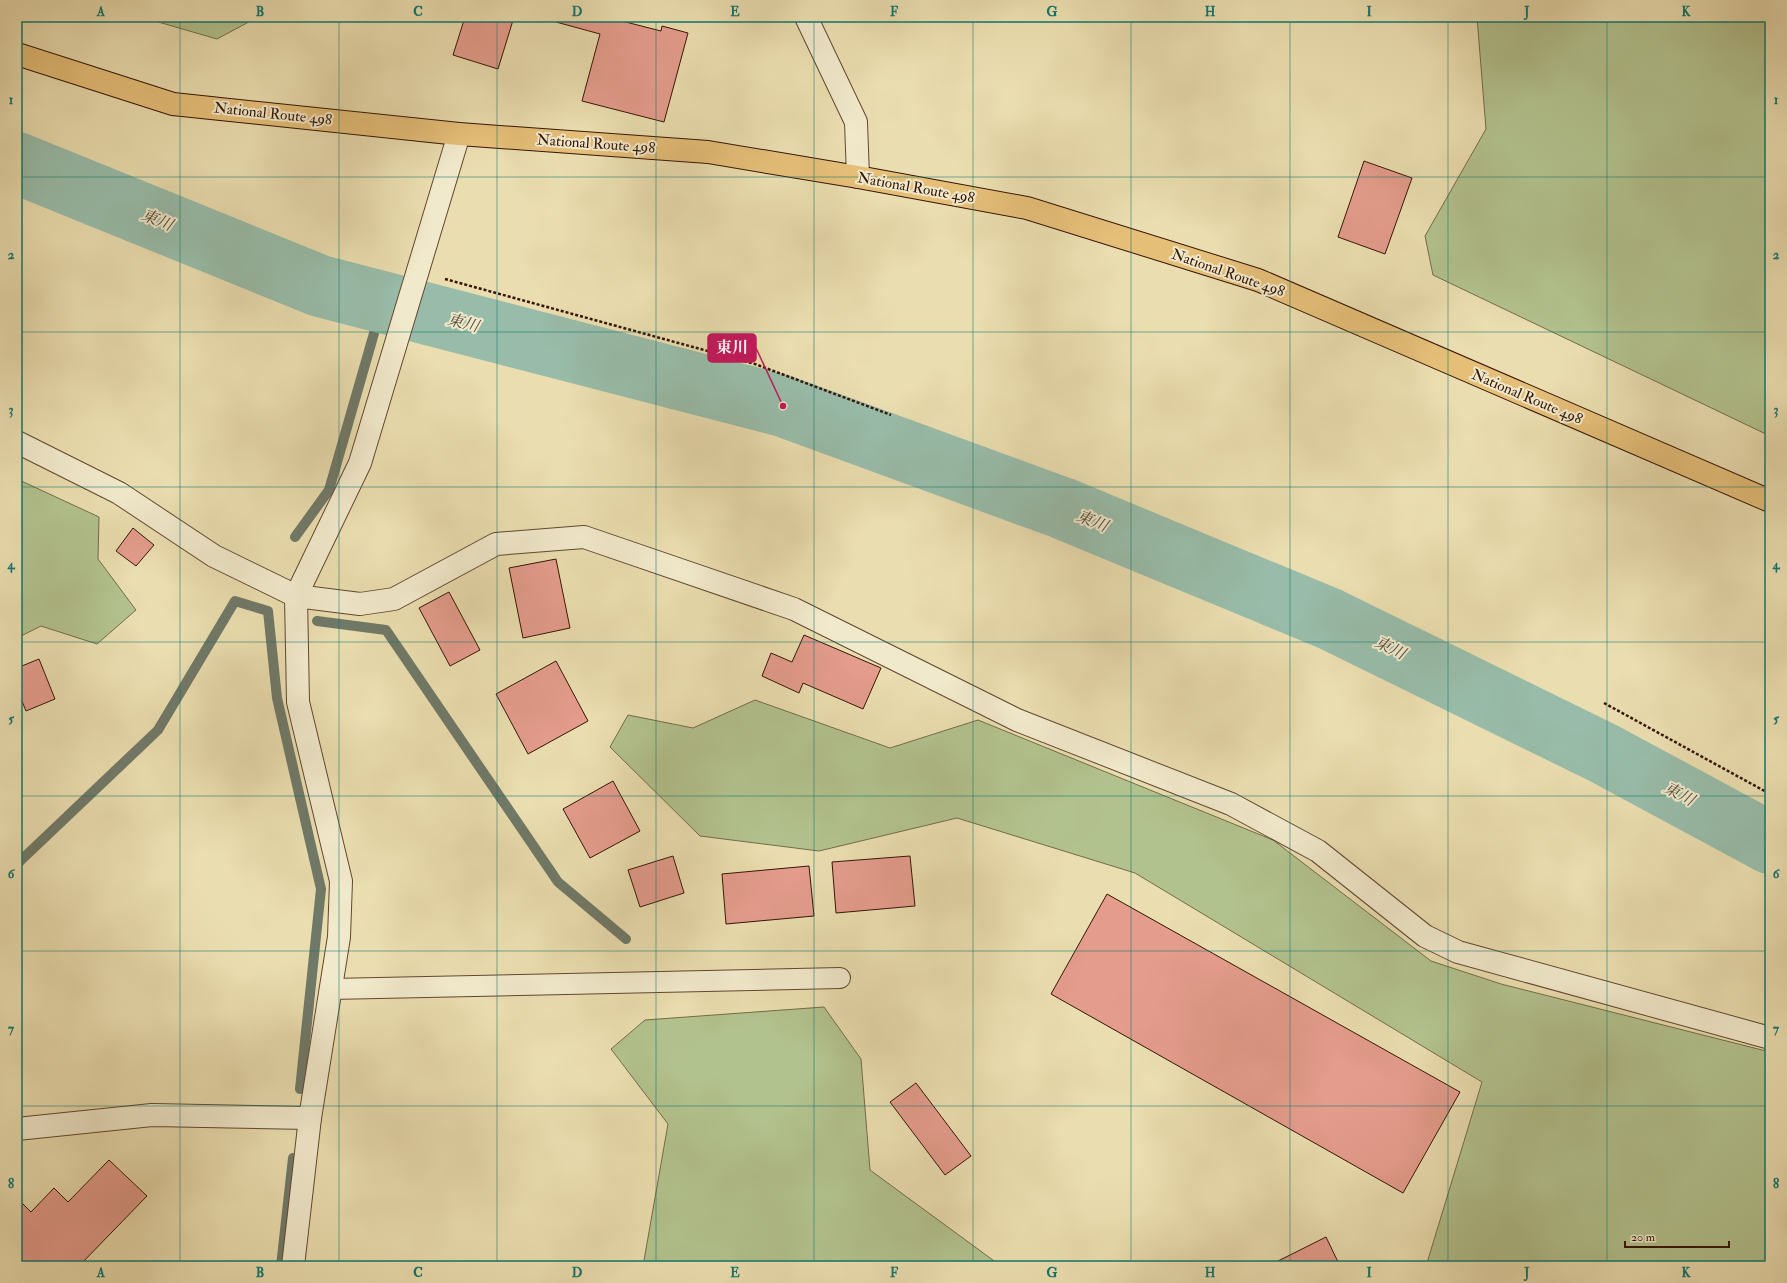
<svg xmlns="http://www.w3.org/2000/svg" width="1787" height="1283" font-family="'IM FELL Double Pica','Noto Serif JP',serif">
	<rect width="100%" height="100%" fill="#eaddaf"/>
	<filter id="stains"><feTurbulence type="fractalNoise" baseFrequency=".005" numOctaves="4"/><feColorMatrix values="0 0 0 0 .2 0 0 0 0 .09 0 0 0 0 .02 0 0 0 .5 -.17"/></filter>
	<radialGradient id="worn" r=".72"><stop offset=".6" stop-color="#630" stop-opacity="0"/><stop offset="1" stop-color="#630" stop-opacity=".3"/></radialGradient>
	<g fill="#b2c28e" stroke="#746c4a">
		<polygon points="141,17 258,17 217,39"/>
		<polygon points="1477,17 1770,17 1770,238 1767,244 1770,296 1770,436 1433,275 1425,236 1486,129"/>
		<polygon points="17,479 99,517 98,559 136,610 97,644 41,626 17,638"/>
		<polygon points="755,700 890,748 978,720 1273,840 1431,961 1501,984 1770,1052 1770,1266 1422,1266 1427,1263 1482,1082 1135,873 957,818 819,851 700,836 610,747 628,715 693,728"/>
		<polygon points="824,1007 861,1059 870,1170 1001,1266 643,1266 668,1124 611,1049 645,1020"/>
	</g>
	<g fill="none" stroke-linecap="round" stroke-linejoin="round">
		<g stroke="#707968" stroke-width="10">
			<polyline points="295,537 329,490 383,302"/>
			<polyline points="317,621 386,630 558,882 626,939"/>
			<polyline points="17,864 158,730 235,601 268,611 277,698 321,889 300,1089"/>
			<polyline points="281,1266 293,1158"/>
		</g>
		<polyline stroke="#98bca9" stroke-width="62" points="17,163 320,286 783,406 1062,508 1330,619 1603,753 1770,843"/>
	</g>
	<g fill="#e49c8c" stroke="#351507">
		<polygon points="465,17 514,17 498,69 453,55"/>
		<polygon points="557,17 615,17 614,19 661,31 662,26 688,33 664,122 582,101 600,34 556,22"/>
		<polygon points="1364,161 1412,178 1385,254 1338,237"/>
		<polygon points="133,528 154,545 136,566 116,551"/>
		<polygon points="556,559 570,628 523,638 509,568"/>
		<polygon points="449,592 480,650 450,666 419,608"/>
		<polygon points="804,635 881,668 863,709 803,683 799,693 762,676 771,653 792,662"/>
		<polygon points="39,659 55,699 26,711 17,689 17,668"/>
		<polygon points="556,661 588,721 528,754 496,694"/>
		<polygon points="613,781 640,831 590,858 563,809"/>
		<polygon points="673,856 684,893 640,907 628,870"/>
		<polygon points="910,856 915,906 836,913 832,862"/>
		<polygon points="809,866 814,916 726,924 722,874"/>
		<polygon points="1107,894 1460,1092 1403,1193 1051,994"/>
		<polygon points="916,1083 971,1156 945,1175 890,1102"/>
		<polygon points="109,1160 147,1196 79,1266 24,1266 17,1259 17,1208 22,1203 31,1212 54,1188 68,1202"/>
		<polygon points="1326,1237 1340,1266 1268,1266"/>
	</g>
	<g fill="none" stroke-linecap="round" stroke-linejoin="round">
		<g stroke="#624731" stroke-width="22">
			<polyline id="lane" points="331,989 840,978"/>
		</g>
		<g stroke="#624731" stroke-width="24">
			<g id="street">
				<polyline points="806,17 856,122 858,177"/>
				<polyline points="17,442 119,493 214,556 296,596 360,604 394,599 496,544 584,537 794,609 1017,720 1231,804 1318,851 1425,936 1458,952 1770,1038"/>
				<polyline points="17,1129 152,1115 310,1118"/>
				<polyline points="293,1266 310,1118 339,937 341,881 298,702 296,596 360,463 459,134"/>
			</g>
		</g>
		<g stroke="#351507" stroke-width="24">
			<polyline id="highway" points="17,54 173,104 459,134 708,152 858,177 1027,208 1258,280 1770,501"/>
		</g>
		<g stroke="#351507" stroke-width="2.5" stroke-dasharray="3 2" stroke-linecap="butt">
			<polyline points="445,279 755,364 891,415"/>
			<polyline points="1604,703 1770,794"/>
		</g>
		<use href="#lane" stroke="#f1e9cb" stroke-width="20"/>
		<use href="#street" stroke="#f1e9cb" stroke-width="22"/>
		<use href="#highway" stroke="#e5be78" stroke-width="22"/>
	</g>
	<path fill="none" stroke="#0f766e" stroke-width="1" stroke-opacity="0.55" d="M180 17V1266M339 17V1266M497 17V1266M656 17V1266M814 17V1266M973 17V1266M1131 17V1266M1290 17V1266M1448 17V1266M1607 17V1266M17 177H1770M17 332H1770M17 487H1770M17 642H1770M17 796H1770M17 951H1770M17 1106H1770"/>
	<g text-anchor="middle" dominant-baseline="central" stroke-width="4" stroke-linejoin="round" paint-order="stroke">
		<g font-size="15" fill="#351507" stroke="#f1e9cb">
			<text transform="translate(273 114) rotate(6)">National Route 498</text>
			<text transform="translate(596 144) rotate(4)">National Route 498</text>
			<text transform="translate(916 188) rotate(10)">National Route 498</text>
			<text transform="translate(1228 273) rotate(19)">National Route 498</text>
			<text transform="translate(1527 397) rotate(23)">National Route 498</text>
		</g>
		<g font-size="16" font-style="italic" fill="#584f40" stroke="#f1e9cb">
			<text transform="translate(157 220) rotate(22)">東川</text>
			<text transform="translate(463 323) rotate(15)">東川</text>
			<text transform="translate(1092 521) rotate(22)">東川</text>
			<text transform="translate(1390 648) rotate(26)">東川</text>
			<text transform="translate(1679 794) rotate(28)">東川</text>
		</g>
	</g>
	<path fill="none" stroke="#c2185b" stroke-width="1.5" d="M783 406L756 348"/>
	<circle fill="#c2185b" stroke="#f1e9cb" stroke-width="1.5" cx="783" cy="406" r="4"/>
	<rect fill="#c2185b" stroke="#c2185b" stroke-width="1.5" x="708" y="334" width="48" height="28" rx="4"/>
	<g font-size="16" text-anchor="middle" font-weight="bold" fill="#fff">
		<text x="732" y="353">東川</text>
	</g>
	<rect width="1787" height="1283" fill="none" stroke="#eaddaf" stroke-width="44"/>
	<path d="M1625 1241v6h104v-6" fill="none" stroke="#351507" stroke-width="2"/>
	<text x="1631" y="1241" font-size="12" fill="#351507" stroke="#f1e9cb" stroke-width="3" paint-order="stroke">20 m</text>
	<rect x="22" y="22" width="1743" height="1239" fill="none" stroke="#0f766e" stroke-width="1.5"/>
	<g font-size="13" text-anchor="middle" font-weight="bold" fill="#0f766e">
		<text x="101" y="16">A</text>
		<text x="260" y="16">B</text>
		<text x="418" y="16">C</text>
		<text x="577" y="16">D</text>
		<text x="735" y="16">E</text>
		<text x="894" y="16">F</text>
		<text x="1052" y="16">G</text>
		<text x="1210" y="16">H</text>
		<text x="1369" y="16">I</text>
		<text x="1527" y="16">J</text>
		<text x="1686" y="16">K</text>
		<text x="11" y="104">1</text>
		<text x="1776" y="104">1</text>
		<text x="11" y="259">2</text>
		<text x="1776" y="259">2</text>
		<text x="11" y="414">3</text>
		<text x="1776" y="414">3</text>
		<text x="11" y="569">4</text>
		<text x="1776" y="569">4</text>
		<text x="11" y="723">5</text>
		<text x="1776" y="723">5</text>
		<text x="11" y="878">6</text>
		<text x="1776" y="878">6</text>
		<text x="11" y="1033">7</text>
		<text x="1776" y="1033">7</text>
		<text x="11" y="1188">8</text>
		<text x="1776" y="1188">8</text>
		<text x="101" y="1277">A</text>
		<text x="260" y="1277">B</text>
		<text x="418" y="1277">C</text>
		<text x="577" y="1277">D</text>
		<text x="735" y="1277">E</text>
		<text x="894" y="1277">F</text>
		<text x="1052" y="1277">G</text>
		<text x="1210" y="1277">H</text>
		<text x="1369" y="1277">I</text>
		<text x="1527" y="1277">J</text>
		<text x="1686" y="1277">K</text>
	</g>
	<rect width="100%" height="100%" filter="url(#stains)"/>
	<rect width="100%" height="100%" fill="url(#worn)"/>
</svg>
